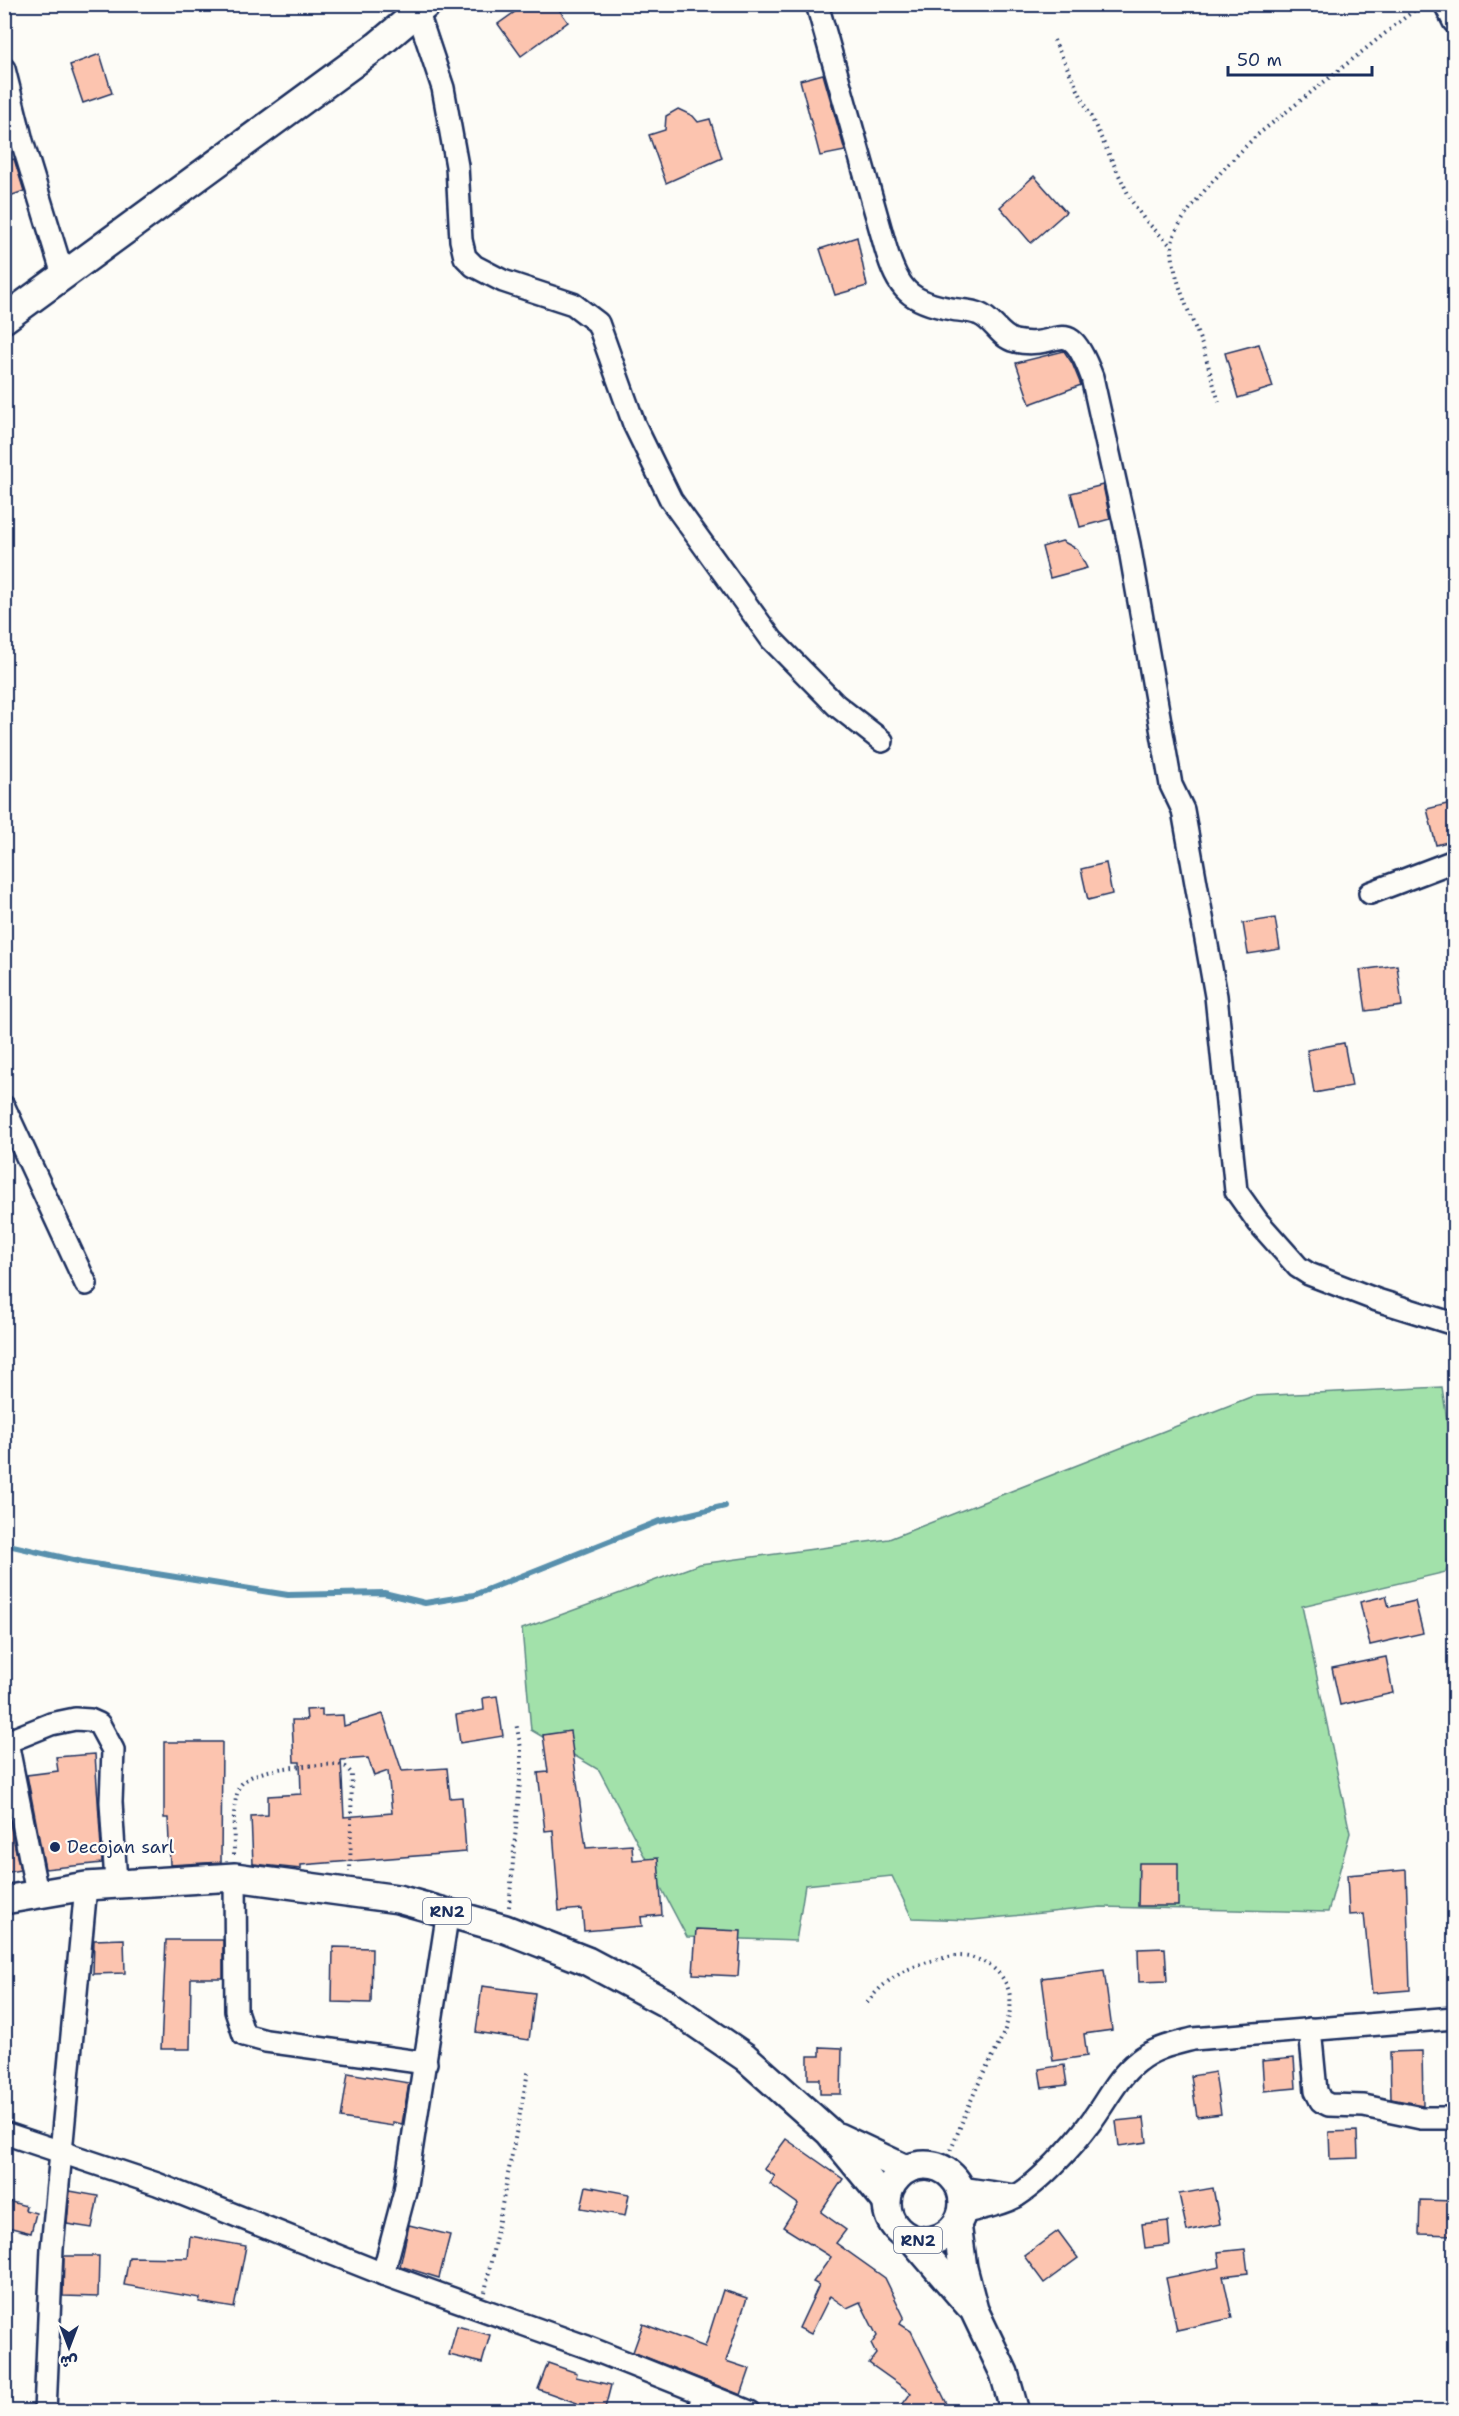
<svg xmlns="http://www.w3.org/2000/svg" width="1459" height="2416" font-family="'Shantell Sans','Playpen Sans Arabic',sans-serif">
	<rect width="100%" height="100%" fill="#fdfcf7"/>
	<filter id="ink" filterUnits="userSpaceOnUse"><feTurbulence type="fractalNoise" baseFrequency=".0167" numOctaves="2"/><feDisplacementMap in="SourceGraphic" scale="12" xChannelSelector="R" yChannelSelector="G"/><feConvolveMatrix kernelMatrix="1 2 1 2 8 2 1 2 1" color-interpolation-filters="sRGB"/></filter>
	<g filter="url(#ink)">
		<path fill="#a2e1aa" stroke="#5e8884" stroke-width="1.5" d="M1442 1387C1452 1450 1459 1509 1446 1572L1302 1606 1350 1833 1328 1912 1101 1907 972 1920 912 1918 892 1876 805 1885 796 1941 687 1937 599 1770 531 1730 522 1629 700 1564 889 1539 1253 1396Z"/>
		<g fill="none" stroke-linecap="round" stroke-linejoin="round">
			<polyline stroke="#5990ad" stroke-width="6" points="4,1544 82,1562 288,1595 384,1593 425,1603 474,1595 657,1522 725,1506"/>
		</g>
		<g fill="#fcc4af" stroke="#1b2f5e" stroke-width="1.5" fill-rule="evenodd">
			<polygon points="526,4 555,4 568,22 521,56 498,24"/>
			<polygon points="100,54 112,93 83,103 70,65"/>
			<polygon points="823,74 845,151 820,156 800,80"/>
			<polygon points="678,109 693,116 698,122 710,119 722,158 666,183 649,135 665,130 666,116"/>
			<polygon points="14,159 24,191 4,198 4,162"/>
			<polygon points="1034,176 1066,212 1031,243 1000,207"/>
			<polygon points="857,237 867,286 835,295 820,249"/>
			<polygon points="1259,344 1273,387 1238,398 1225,353"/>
			<polygon points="1064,351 1072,363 1081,385 1030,404 1016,363"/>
			<polygon points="1103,485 1110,519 1080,527 1071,493"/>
			<polygon points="1062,541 1077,549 1087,568 1050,578 1042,547"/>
			<polygon points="1455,802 1455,840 1436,845 1427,809"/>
			<polygon points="1106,863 1112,894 1088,900 1081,869"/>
			<polygon points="1275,918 1280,949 1248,954 1243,923"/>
			<polygon points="1397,965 1402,1006 1366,1011 1360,970"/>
			<polygon points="1344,1043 1352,1086 1314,1093 1307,1050"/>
			<polygon points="1386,1596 1389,1607 1415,1601 1423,1633 1370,1645 1360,1602"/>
			<polygon points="1386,1657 1393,1693 1340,1705 1332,1668"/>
			<polygon points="497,1696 503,1736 460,1743 456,1715 484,1710 483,1698"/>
			<path d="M322 1709V1716L343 1715 344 1726 383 1714 402 1771 447 1768 450 1798 462 1797 466 1852 301 1865V1869L253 1864 251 1816 268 1815V1796L301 1794 300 1762H294L292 1720H307L306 1710ZM368 1758 374 1776 388 1771 392 1813 344 1817 341 1760Z"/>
			<polygon points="570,1731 586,1848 632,1845 633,1860 658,1858 662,1915 641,1917 642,1926 584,1931 582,1909 559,1911 553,1830 545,1831 538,1773 548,1772 543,1735"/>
			<polygon points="164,1742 222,1742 221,1862 170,1865 168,1818 164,1818"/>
			<polygon points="95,1754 102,1863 45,1869 27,1775 58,1771 56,1757"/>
			<polygon points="4,1795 20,1870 4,1873"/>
			<polygon points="1139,1863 1178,1863 1178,1906 1138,1906"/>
			<polygon points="1406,1870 1410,1990 1372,1993 1364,1914 1349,1915 1347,1875"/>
			<polygon points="696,1929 741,1931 738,1976 693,1974"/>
			<polygon points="124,1939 125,1973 93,1974 94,1940"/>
			<polygon points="166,1940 223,1940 223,1978 191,1978 190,2049 161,2049"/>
			<polygon points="333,1947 372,1948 371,2003 332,2002"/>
			<polygon points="1165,1948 1167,1981 1139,1982 1138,1949"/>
			<polygon points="1104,1970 1112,2030 1084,2034 1087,2056 1053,2061 1042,1978"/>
			<polygon points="482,1986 535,1993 529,2040 476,2032"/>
			<polygon points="820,2047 842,2048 841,2094 820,2094 820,2079 808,2079 808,2056 820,2056"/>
			<polygon points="1422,2051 1423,2105 1391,2099 1390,2052"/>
			<polygon points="1294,2058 1296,2088 1264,2091 1262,2061"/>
			<polygon points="1064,2065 1067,2085 1042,2088 1039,2069"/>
			<polygon points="1215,2072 1221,2114 1197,2117 1191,2076"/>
			<polygon points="348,2073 409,2083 402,2124 393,2122 393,2126 341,2118"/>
			<polygon points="1144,2118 1147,2142 1119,2146 1116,2121"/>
			<polygon points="1357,2131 1358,2158 1330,2159 1329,2132"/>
			<polygon points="786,2139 843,2179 821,2212 846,2230 836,2243 885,2278 904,2317 900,2324 911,2331 951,2412 911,2412 902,2405 911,2393 869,2363 876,2354 871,2344 877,2336 860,2302 847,2308 830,2296 811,2334 799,2328 819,2285 813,2282 831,2257 783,2227 798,2204 770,2184 775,2176 764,2169"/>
			<polygon points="586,2186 629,2194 625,2216 581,2208"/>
			<polygon points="1213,2188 1220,2224 1187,2231 1179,2194"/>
			<polygon points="70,2191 98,2196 92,2228 67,2224"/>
			<polygon points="4,2200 26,2206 25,2210 36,2213 31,2233 4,2226"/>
			<polygon points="1420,2200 1455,2201 1455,2235 1419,2234"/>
			<polygon points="1168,2221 1170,2245 1145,2248 1142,2224"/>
			<polygon points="409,2225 450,2235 439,2278 400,2266"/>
			<polygon points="1058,2231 1078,2258 1044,2283 1024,2256"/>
			<polygon points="190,2236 246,2246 234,2308 199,2302 200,2298 124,2285 129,2257 188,2258"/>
			<polygon points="1245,2249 1248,2273 1223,2276 1232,2318 1177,2330 1166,2278 1220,2267 1218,2252"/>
			<polygon points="64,2256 99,2256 98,2297 63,2296"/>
			<polygon points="723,2290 747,2298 726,2361 750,2369 741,2395 633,2352 643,2324 705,2347"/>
			<polygon points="457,2326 490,2335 482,2363 449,2355"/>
			<polygon points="548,2363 577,2373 576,2377 611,2385 604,2412 575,2412 577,2403 538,2389"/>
		</g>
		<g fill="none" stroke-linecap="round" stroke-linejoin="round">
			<g stroke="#1b2f5e" stroke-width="26">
				<g id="minor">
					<path d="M817 4 886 249C898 289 909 302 952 309 960 311 970 310 979 314 994 320 999 337 1015 341 1061 351 1067 310 1092 377L1129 544 1171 785 1183 810 1216 996 1236 1191 1258 1222 1298 1267 1309 1274 1377 1300 1454 1324"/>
					<polyline points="1445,4 1454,22"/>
					<polyline points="418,13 443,88 457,166 461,240 465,257 474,266 503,281 573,304 598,323 634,424 671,500 772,640 836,705 882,741"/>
					<polyline points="4,69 22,141 63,275"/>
					<polyline points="1370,893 1454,861"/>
					<polyline points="4,1107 86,1284"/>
					<polyline points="7,1742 37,1893"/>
					<polyline points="4,1743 51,1724 75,1719 90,1720 99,1724 113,1750 111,1802 116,1883"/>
					<polyline points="235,1877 236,2011 244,2035 266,2041 426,2063"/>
					<polyline points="1310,2029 1316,2091 1321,2101 1329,2105 1364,2106 1421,2118 1454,2118"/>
					<polyline points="4,2133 157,2184 383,2274 587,2347 750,2412"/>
					<polyline points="960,2188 1016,2196"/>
					<path d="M962 2213C980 2208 999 2206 1015 2197 1040 2182 1073 2146 1090 2123 1106 2102 1117 2077 1138 2061 1154 2048 1174 2044 1193 2039L1454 2018"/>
					<polyline points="383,2274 405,2191 448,1911"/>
					<polyline points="45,2412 52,2248 86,1886"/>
					<polyline points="698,2412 704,2393"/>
				</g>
			</g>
			<g stroke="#1b2f5e" stroke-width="32">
				<g id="major">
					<polyline points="4,319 377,46 427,4"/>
					<polyline points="4,1900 86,1886 235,1877 398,1899 505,1929 587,1961 666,2003 745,2057 829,2132 886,2201"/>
					<polyline points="838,2137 906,2169"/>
					<circle cx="925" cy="2203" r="38"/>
					<polyline points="957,2224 963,2268 974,2310 1004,2373 1015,2412"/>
					<polyline points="913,2240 969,2305"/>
				</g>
			</g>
			<g stroke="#1b2f5e" stroke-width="4" stroke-dasharray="1.5 4.5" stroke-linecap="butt">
				<polyline points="1054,40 1131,200 1144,219 1172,247"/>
				<path d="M1219 402C1213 383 1208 364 1202 345 1192 318 1167 267 1173 239 1180 212 1235 157 1256 136L1422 4"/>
				<path d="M234 1855C234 1834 232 1810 238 1790 246 1765 315 1766 338 1764L346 1767 352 1774 350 1872"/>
				<polyline points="509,1907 521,1770 521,1748 516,1723"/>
				<path d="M867 2003C888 1975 914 1964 948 1957 980 1951 1015 1974 1010 2010 1006 2037 989 2061 978 2085 965 2113 955 2141 943 2169"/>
				<polyline points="485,2292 528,2072"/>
			</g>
			<use href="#minor" stroke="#fdfcf7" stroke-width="21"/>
			<use href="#major" stroke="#fdfcf7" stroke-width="27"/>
		</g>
	</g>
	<circle fill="#1b2f5e" stroke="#fdfcf7" stroke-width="2" cx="55" cy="1847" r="6"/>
	<g text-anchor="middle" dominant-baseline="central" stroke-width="4.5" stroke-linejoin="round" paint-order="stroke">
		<g fill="#fdfcf7" stroke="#5f6c8c" stroke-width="1.5">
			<rect x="423" y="1898" width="48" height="26" rx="4.5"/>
			<rect x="894" y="2227" width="48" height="26" rx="4.5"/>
		</g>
		<g font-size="16" font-weight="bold" fill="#1b2f5e">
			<text x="447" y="1911">RN2</text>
			<text x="918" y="2240">RN2</text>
		</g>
		<g font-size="18" fill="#1b2f5e" stroke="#fdfcf7" text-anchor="start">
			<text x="67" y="1847">Decojan sarl</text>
		</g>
	</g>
	<rect width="1459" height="2416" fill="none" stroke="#fdfcf7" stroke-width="24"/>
	<rect x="12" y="12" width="1435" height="2392" fill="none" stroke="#1b2f5e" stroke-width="2" filter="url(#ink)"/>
	<g transform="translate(69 2347) rotate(180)" stroke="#fdfcf7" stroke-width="4.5" paint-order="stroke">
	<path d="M0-4.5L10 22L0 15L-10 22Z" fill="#1b2f5e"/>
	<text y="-9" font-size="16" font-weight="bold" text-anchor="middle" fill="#1b2f5e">ش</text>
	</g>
	<path d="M1228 66v9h144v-9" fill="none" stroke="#1b2f5e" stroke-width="3"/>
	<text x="1237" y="66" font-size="18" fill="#1b2f5e" stroke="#fdfcf7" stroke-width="4.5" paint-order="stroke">50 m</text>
</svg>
